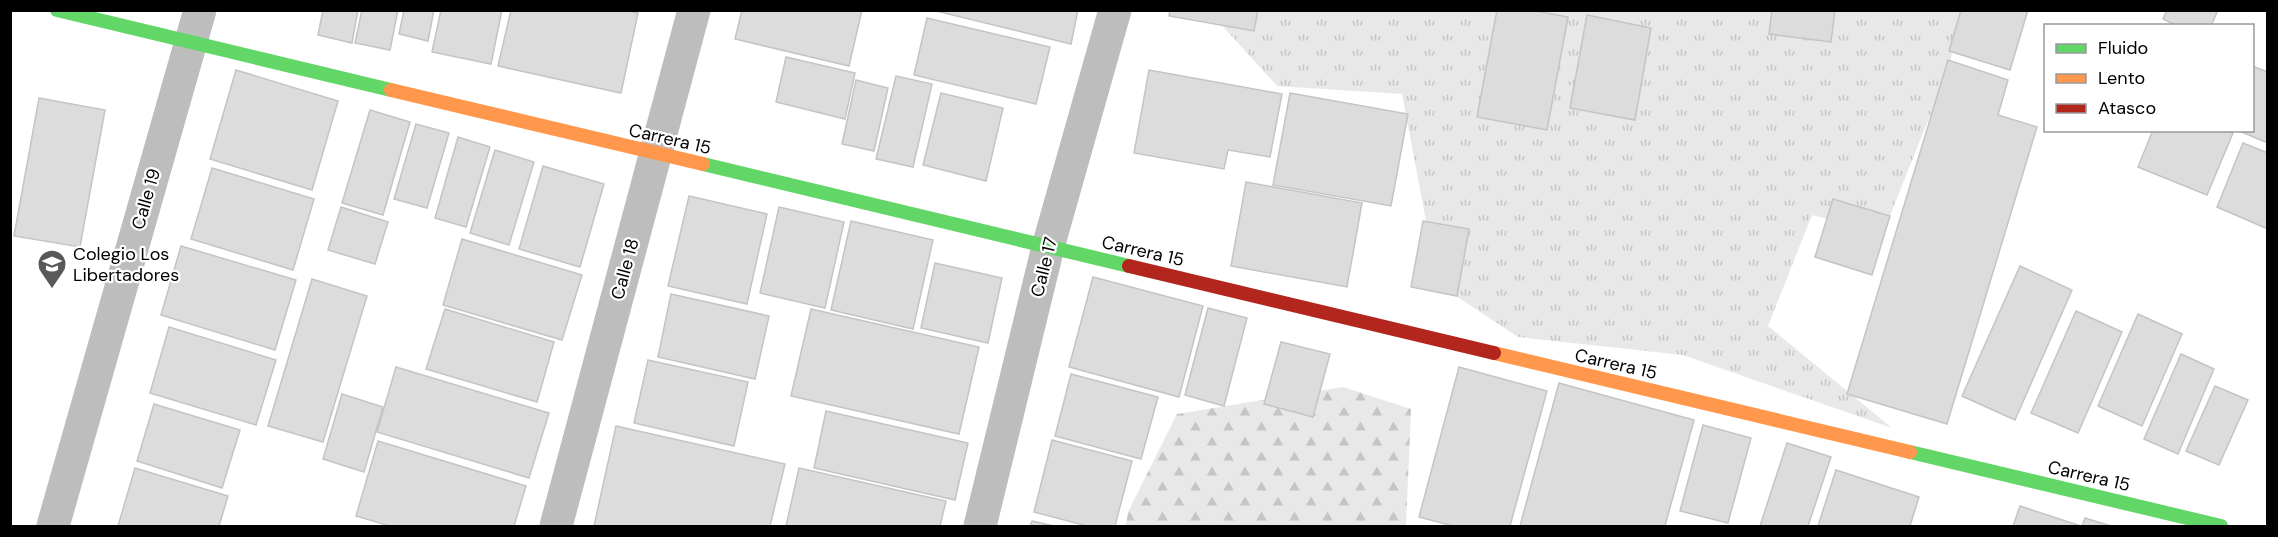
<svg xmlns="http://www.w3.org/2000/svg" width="2278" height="537" font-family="'DM Sans',sans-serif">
	<defs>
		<pattern id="grass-tufts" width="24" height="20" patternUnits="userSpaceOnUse" patternTransform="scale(1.5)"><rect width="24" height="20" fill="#e8e8e8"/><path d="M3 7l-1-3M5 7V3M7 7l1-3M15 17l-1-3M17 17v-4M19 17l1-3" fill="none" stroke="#c5c5c5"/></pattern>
		<pattern id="forest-firs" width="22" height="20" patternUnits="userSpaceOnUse" patternTransform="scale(1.5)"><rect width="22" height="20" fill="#e8e8e8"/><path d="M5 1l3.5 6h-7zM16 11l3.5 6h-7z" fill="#c5c5c5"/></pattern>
	</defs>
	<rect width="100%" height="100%" fill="#fff"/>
	<polygon fill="url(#grass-tufts)" points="1209,11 1964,11 1945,78 1883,233 1812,215 1768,326 1892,428 1683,355 1518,337 1438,284 1402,94 1277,86"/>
	<polygon fill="url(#forest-firs)" points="1343,387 1411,409 1406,526 1126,526 1128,512 1177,414"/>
	<g fill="#dcdcdc" stroke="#c4c4c4" stroke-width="1.5">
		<polygon points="323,10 358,10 352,43 318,35"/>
		<polygon points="362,10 398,10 390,50 355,43"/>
		<polygon points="404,10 434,10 428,41 399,34"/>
		<polygon points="441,10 502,10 491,64 432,52"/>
		<polygon points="511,10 626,10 638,13 621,93 498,66"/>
		<polygon points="742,10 862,10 849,66 735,39"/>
		<polygon points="932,10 1078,10 1071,44"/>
		<polygon points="1170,10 1258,10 1254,31 1169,16"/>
		<polygon points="1497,10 1531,10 1568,17 1547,130 1477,117"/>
		<polygon points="1772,10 1835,10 1831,42 1769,34"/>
		<polygon points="1961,10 2028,10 2010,70 1949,51"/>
		<polygon points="2167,10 2218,10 2211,26 2177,26 2163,19"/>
		<polygon points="1587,15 1651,28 1635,120 1570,108"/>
		<polygon points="927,18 1050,47 1036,104 914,75"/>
		<polygon points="786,57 855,73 845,119 776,102"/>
		<polygon points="1948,60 2008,80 1998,115 2037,127 1947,424 1847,394"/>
		<polygon points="2252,66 2268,72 2268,143 2237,130 2252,130"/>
		<polygon points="236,70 338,101 312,190 210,159"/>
		<polygon points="1149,70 1282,94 1270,157 1228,150 1224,169 1134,153"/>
		<polygon points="896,76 932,84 913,167 876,159"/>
		<polygon points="856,80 888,88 874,151 842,144"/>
		<polygon points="941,93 1003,108 986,181 923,165"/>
		<polygon points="1290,93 1408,114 1391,206 1273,185"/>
		<polygon points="39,98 105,110 80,247 14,236"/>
		<polygon points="370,110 410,122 383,215 342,203"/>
		<polygon points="416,124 449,133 427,208 394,199"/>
		<polygon points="2153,130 2227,130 2233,133 2207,195 2138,167"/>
		<polygon points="458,137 490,147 466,227 435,218"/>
		<polygon points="2243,143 2268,153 2268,229 2217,207"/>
		<polygon points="495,150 534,162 509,245 470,233"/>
		<polygon points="543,166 604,184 580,267 519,249"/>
		<polygon points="212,168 314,199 293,270 191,239"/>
		<polygon points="1246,182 1362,203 1347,287 1231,266"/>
		<polygon points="689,196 767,214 747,304 668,286"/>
		<polygon points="1833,199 1890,216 1872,275 1815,257"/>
		<polygon points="341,207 388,222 375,264 328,250"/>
		<polygon points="779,207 844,222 825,308 760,293"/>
		<polygon points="851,221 933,240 913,329 831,310"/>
		<polygon points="1423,221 1469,229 1457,296 1411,287"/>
		<polygon points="462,239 582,275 562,340 443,305"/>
		<polygon points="181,246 296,280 275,350 161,315"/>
		<polygon points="935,263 1002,278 988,343 921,328"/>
		<polygon points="2020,266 2072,290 2015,420 1962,396"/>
		<polygon points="1093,277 1203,306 1179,397 1069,367"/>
		<polygon points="312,279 367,296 323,442 268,426"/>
		<polygon points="671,294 769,316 755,379 658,357"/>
		<polygon points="1208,308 1247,318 1224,406 1185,395"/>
		<polygon points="445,309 554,342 537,402 426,369"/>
		<polygon points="811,309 979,347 959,434 791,396"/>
		<polygon points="2076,311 2122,332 2078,433 2031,413"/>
		<polygon points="2138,314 2182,334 2142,426 2098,406"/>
		<polygon points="169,327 276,360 256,425 150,393"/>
		<polygon points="1281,342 1330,354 1313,417 1264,404"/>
		<polygon points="2181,354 2214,369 2178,454 2144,439"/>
		<polygon points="648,360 748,382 734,446 634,423"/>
		<polygon points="396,367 549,413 529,478 377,432"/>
		<polygon points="1459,367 1547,391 1510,526 1453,526 1419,517"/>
		<polygon points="1071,374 1158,397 1141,459 1055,436"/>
		<polygon points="1559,383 1694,420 1665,526 1520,526"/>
		<polygon points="2215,386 2248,400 2219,465 2186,451"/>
		<polygon points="342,394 383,407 364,472 323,459"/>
		<polygon points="154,404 240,430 222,488 137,461"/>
		<polygon points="826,411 968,443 955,500 814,468"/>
		<polygon points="1703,425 1751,438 1728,523 1680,511"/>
		<polygon points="616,426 785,464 770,526 594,526"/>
		<polygon points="1052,440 1132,461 1115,526 1087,526 1034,512"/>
		<polygon points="378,441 526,486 514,526 390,526 356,516"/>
		<polygon points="1787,443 1831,457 1808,526 1760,526"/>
		<polygon points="135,468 228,496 219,526 118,526"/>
		<polygon points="799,468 946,501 940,526 786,526"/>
		<polygon points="1836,470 1919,497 1910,526 1818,526"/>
		<polygon points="2020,506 2078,525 2078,526 2013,526"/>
		<polygon points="2085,518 2111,526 2082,526"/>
		<polygon points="1032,521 1054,526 1030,526"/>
	</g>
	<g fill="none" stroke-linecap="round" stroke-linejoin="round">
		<g stroke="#bdbdbd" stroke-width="33">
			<polyline points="53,526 200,10"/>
			<polyline points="556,526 694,10"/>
			<polyline points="980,526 1048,247 1115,10"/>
		</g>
		<g stroke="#63d668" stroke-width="14">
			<polyline points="57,10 391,90"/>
			<polyline points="703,164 1129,266"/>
			<polyline points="1910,452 2221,526"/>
		</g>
		<g stroke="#ff974d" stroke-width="14">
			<polyline points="391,90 703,164"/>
			<polyline points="1494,353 1910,452"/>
		</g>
		<polyline stroke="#b3261e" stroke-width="14" points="1129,266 1494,353"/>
	</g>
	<defs>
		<g id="school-pin" transform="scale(1.5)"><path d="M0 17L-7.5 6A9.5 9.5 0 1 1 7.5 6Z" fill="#595959" stroke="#fff"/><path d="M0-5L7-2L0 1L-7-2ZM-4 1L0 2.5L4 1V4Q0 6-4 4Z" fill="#fff"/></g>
	</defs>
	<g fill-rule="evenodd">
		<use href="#school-pin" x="52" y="264"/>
	</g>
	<g text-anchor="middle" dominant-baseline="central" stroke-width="4.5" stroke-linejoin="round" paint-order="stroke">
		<g font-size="18" fill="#000" stroke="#fff">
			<text transform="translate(670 139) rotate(13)">Carrera 15</text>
			<text transform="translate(146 199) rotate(-74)">Calle 19</text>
			<text transform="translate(1143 251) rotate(13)">Carrera 15</text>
			<text transform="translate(1044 267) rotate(-76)">Calle 17</text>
			<text transform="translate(625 269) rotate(-75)">Calle 18</text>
			<text transform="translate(1616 364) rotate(13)">Carrera 15</text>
			<text transform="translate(2089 476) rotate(13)">Carrera 15</text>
		</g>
		<g font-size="18" fill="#000" stroke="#fff" text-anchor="start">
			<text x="73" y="254">Colegio Los<tspan x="73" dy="21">Libertadores</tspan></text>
		</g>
	</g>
	<rect width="2278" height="537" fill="none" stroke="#000000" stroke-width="24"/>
	<rect x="2044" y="24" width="210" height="108" fill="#ffffff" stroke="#999999" stroke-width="1.5"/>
	<rect x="2056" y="44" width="30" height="9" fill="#63d668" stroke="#999999" stroke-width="1.5"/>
	<text x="2098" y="54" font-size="18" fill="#000000">Fluido</text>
	<rect x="2056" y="74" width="30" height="9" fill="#ff974d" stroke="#999999" stroke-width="1.5"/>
	<text x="2098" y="84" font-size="18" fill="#000000">Lento</text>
	<rect x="2056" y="104" width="30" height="9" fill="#b3261e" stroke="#999999" stroke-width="1.5"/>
	<text x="2098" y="114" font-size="18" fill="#000000">Atasco</text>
</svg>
